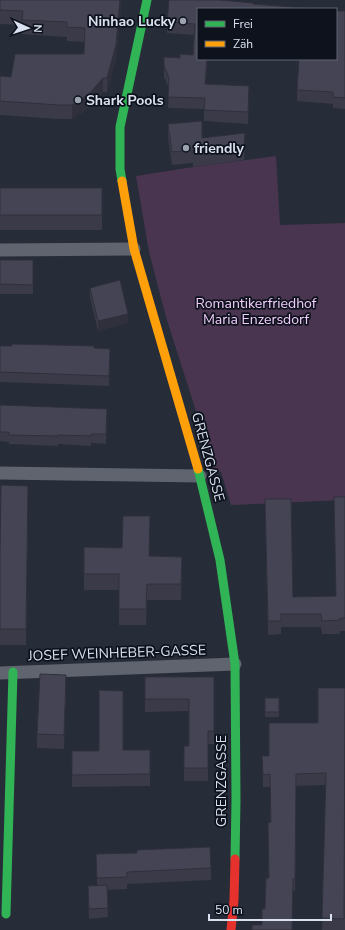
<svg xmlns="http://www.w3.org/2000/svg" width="345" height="930" font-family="'Nunito Sans',sans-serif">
	<rect width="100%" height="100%" fill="#262c38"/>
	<polygon fill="#493550" points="276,156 280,225 345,223 345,500 231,505 221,472 215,471 166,317 149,252 136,176 193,167"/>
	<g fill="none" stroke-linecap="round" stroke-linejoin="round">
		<g stroke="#5f646f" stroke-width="13">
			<polyline points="0,250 134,249"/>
			<polyline points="0,473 200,476"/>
			<polyline points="0,673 235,664"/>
		</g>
		<g stroke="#30b455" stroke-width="9">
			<polyline points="122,181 120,169 120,127 147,0"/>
			<polyline points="198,469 220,560 235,664 236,800 235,859"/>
			<polyline points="6,914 13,672"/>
		</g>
		<polyline stroke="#ff9f0a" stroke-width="9" points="122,181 134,249 198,469"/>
		<polyline stroke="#e5322d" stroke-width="9" points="231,930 234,900 235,859"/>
	</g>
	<g fill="#3a3a49">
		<polygon points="0,0 121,0 121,7 116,59 107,92 103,92 89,108 72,119 59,119 0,115 0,76 11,77 84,54 84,42 67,41 67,37 22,34 22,25 0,24"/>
		<polygon points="198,9 206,84 249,97 248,124 204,121 204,109 168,108 169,88 164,77 164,66 180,58 193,55 195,35 167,33 167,22"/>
		<polygon points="345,11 345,109 333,108 333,104 297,101 297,90"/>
		<polygon points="168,124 202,138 245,146 244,160 193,167 193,163 172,165 168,137"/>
		<rect x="0" y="188" width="102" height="42"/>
		<polygon points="0,258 0,260 33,260 33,294 0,294"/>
		<polygon points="90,288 128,323 98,331 90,297"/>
		<polygon points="0,346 110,349 109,386 0,382"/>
		<polygon points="0,405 107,418 106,444 91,443 91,446 58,444 58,446 9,444 9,442 0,441"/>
		<polygon points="334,497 345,497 345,631 340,631 340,634 322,634 321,627 281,627 281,634 268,635 265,512 293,597 336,596"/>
		<polygon points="28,502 26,645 0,645 0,553"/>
		<polygon points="84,547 150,556 182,557 181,600 147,600 146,625 119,625 119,590 84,590"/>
		<polygon points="145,677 214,677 214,744 208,744 208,781 184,781 184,746 189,746 189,711 145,712"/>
		<polygon points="66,688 64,749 37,748 37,734"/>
		<polygon points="345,688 345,930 322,930 326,785 296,786 295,891 293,891 262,925 269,878 270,822 270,787 263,787 262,756 269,756 318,723"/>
		<rect x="265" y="698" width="14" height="19"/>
		<polygon points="150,750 150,786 72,787 72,751"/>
		<polygon points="96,854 211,868 211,880 127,884 127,889 107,890 108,917 89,919 88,896 88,886 97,885"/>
	</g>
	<g fill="#30303c">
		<polygon points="120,0 121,0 121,7 116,59 107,92 107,78"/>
		<polygon points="207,59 208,59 205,95 205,84"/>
		<polygon points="103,78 103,92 89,108 72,119 72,105"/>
		<polygon points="249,86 249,97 248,124 248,112"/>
		<polygon points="128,314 128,323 98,331 98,321"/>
		<polygon points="107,409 107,418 106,444 106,434"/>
		<polygon points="66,675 66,688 64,749 64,735"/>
	</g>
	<g fill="#445" stroke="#30303c">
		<polygon points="0,0 120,0 116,45 107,78 103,78 89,94 72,105 59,105 0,101 0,76 11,77 15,54 84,54 85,28 67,27 67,22 22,20 23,11 0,10"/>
		<polygon points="169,0 220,0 253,3 253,4 316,9 198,9 198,59 207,59 205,84 249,86 248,112 204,110 205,98 168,97 169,78 164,66 164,57 180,58 180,54 193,55 195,24 167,22"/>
		<polygon points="336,11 345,11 345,98 333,97 333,92 297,90 299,59 336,59"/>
		<polygon points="202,121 202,138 245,133 244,147 193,154 194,150 172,152 168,124"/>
		<rect x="0" y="188" width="102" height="27"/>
		<polygon points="0,258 0,260 33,260 33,285 0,284"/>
		<polygon points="120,280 128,314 98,321 90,288"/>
		<polygon points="12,344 94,346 94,348 110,349 109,376 0,372 0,346 12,346"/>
		<polygon points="0,405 107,409 106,434 91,434 91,436 58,435 58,436 9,435 9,432 0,432"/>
		<polygon points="1,485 28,486 26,629 0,629 0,553"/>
		<polygon points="334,497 345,497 345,618 340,618 340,620 322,621 321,614 281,614 281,621 268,621 265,499 291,499 293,597 336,596"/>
		<polygon points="123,516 150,516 149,556 182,557 181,584 147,584 146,609 119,609 119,574 84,574 84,547 122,548"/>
		<polygon points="40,674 66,675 64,735 37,734"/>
		<polygon points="145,677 214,677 214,731 208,731 208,768 184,768 184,746 189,746 189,699 145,699"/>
		<polygon points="318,688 345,688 344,919 322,918 326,773 296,774 295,879 293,879 292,930 252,930 252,925 262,925 262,909 265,909 266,878 269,878 268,823 271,822 270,774 263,775 262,756 269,756 269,723 318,723"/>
		<polygon points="99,690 123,691 123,750 150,750 150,774 72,775 72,751 99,751"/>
		<rect x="265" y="698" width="14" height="14"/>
		<polygon points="210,847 211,868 127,872 127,877 97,878 96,854 137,853 137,850"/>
		<polygon points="107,885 108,908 89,909 88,886"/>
	</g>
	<g fill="#9ba2b0" stroke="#0d121c" stroke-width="1.5">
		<circle cx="183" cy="21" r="4"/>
		<circle cx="78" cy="100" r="4"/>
		<circle cx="186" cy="148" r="4"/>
	</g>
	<g text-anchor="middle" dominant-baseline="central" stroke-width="3.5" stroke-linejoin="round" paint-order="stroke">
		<g font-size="14" font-weight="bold" fill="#dae2f1" stroke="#0d121c" text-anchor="start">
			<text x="175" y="21" text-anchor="end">Ninhao Lucky</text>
			<text x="86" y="100">Shark Pools</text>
			<text x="194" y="148">friendly</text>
		</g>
		<g font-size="14" fill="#f3cdfd" stroke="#0d121c">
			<text x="256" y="303">Romantikerfriedhof<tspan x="256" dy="16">Maria Enzersdorf</tspan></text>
		</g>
		<g font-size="14" fill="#dae2f1" stroke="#0d121c">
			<text transform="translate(208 457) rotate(75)">GRENZGASSE</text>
			<text transform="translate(117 653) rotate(-2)">JOSEF WEINHEBER-GASSE</text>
			<text transform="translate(221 781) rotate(-90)">GRENZGASSE</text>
		</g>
	</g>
	<rect x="197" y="8" width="140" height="52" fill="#0d121c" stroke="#5f6571"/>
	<rect x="205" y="21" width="20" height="6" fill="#30b455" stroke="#5f6571"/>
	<text x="233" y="28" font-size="12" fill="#dae2f1">Frei</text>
	<rect x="205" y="41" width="20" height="6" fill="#ff9f0a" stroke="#5f6571"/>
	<text x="233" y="48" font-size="12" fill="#dae2f1">Zäh</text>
	<g transform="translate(28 28) rotate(93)" stroke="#0d121c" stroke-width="3" paint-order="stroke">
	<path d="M0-3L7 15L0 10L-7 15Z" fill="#dae2f1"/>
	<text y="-6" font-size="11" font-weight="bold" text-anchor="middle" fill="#dae2f1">N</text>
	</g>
	<path d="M209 914v6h122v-6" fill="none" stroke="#dae2f1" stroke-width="2"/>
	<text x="215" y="914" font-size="12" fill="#dae2f1" stroke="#0d121c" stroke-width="3" paint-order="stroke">50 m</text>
</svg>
